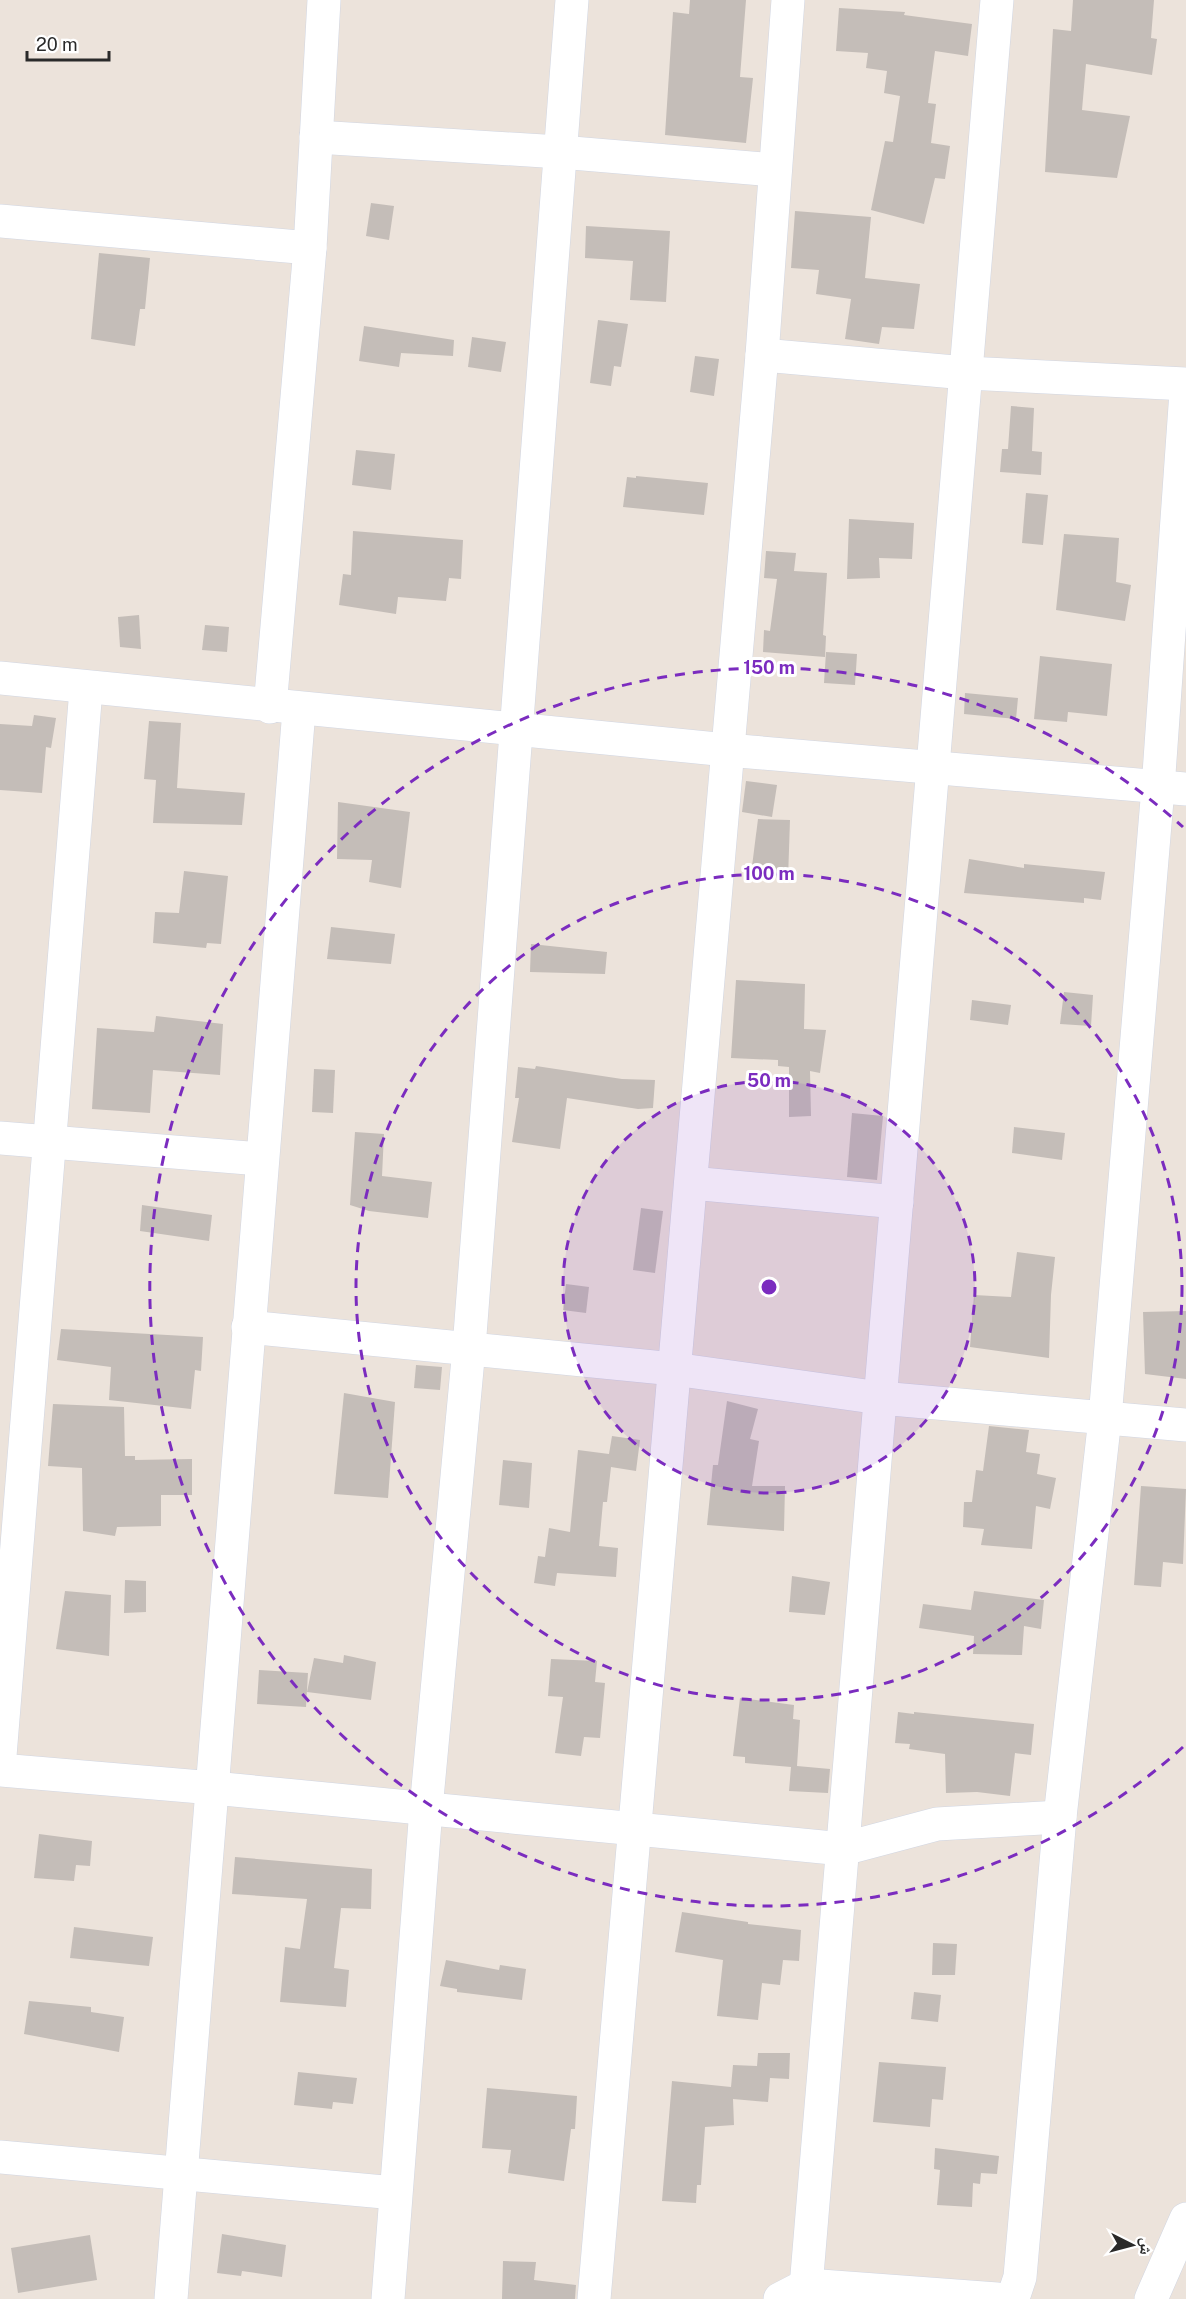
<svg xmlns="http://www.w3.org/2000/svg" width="1186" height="2299" font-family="'Public Sans','Noto Naskh Arabic',sans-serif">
	<rect width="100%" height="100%" fill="#ece3db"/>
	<g fill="#c4bdb8">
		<polygon points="690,0 746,0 740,77 753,78 746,143 665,135 673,12 689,14"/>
		<polygon points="1073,0 1154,0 1151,38 1157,39 1152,75 1086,64 1082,110 1130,116 1117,178 1045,172 1053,29 1071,31"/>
		<polygon points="839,8 905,12 904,15 972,24 968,56 935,51 928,103 936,104 931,143 950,146 945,179 935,178 924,224 871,210 885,141 893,142 900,96 884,93 887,71 866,68 868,53 836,51"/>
		<polygon points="371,203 394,206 389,240 366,236"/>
		<polygon points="795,211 871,217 865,278 920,284 914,329 882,327 879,344 845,339 851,299 816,294 819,270 791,268"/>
		<polygon points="586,226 670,231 666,302 630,300 633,261 585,258"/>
		<polygon points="99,253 150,258 145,309 140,309 135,346 91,339"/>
		<polygon points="598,320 628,324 621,367 614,366 611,386 590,383"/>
		<polygon points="364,326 454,340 453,356 401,353 399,367 359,361"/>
		<polygon points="472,337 506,342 501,372 468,367"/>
		<polygon points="695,356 719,359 714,396 690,392"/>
		<polygon points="1011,406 1034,408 1032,451 1042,452 1041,475 1000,472 1002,449 1008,449"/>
		<polygon points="356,450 395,454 391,490 352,485"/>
		<polygon points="636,476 708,483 704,515 623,507 627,477 636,478"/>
		<polygon points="1026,493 1048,495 1043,545 1022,543"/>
		<polygon points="849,519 914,523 912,559 879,558 880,578 847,579"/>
		<polygon points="353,531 463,540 461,579 449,578 446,601 398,597 396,614 339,605 343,574 351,575"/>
		<polygon points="1064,534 1119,538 1116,582 1131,585 1125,621 1056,610"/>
		<polygon points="766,551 796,553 794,571 827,573 823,635 826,636 825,657 763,652 764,630 770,631 777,579 764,578"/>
		<polygon points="139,615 141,649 120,647 118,617"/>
		<polygon points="205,625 229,627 227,652 202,650"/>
		<polygon points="826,652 857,654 855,685 824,683"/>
		<polygon points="1040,656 1112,664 1107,716 1068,712 1067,722 1034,719"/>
		<polygon points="965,693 1018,698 1016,719 964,714"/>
		<polygon points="34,715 56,718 51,748 46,747 42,793 0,790 0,724 32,726"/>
		<polygon points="149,721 181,723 177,788 245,793 242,825 153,823 156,780 144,779"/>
		<polygon points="746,781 777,785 772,817 742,812"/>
		<polygon points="338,802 410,812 401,888 369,882 372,860 337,859"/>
		<polygon points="758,819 790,820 788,879 751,874"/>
		<polygon points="969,859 1024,868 1024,864 1105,872 1101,900 1084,898 1084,903 964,893"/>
		<polygon points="184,871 228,876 221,944 207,943 206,948 153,943 155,912 179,913"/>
		<polygon points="331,927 395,934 391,964 327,959"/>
		<polygon points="531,944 607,952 605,974 530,972"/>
		<polygon points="736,980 805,984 804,1029 826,1030 820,1073 810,1071 811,1116 789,1117 789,1067 778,1066 778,1060 731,1058"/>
		<polygon points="1064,992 1093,995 1091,1026 1060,1024"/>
		<polygon points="972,1000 1011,1005 1008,1025 970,1020"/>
		<polygon points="156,1016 223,1024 220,1075 153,1070 150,1113 92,1109 97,1028 154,1032"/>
		<polygon points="536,1066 622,1079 655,1080 653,1108 638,1109 567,1098 560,1149 512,1142 519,1098 515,1098 518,1067 535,1069"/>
		<polygon points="314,1069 335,1070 333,1113 312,1112"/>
		<polygon points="852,1113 883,1116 877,1180 847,1177"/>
		<polygon points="1014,1127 1065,1133 1062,1160 1012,1153"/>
		<polygon points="355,1132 384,1134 382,1176 432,1182 428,1218 369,1211 350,1205"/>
		<polygon points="142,1205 212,1215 209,1241 140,1231"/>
		<polygon points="641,1208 663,1211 655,1273 633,1270"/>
		<polygon points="1017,1252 1055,1257 1051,1295 1049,1358 970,1347 974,1295 1011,1297"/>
		<polygon points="566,1284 589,1287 586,1313 563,1310"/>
		<polygon points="1186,1311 1186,1379 1145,1374 1143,1312"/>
		<polygon points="61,1329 203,1337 201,1371 195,1370 191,1409 109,1400 111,1367 57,1360"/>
		<polygon points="416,1365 442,1367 440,1390 414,1388"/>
		<polygon points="344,1393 395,1402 388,1498 334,1494"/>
		<polygon points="727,1401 758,1409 750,1439 759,1441 752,1486 785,1486 784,1531 707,1525 713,1465 718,1465"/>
		<polygon points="53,1404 124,1407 125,1456 135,1456 135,1460 192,1459 192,1495 161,1495 161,1526 117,1527 115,1536 83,1531 82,1468 48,1466"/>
		<polygon points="989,1426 1029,1430 1026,1452 1040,1454 1037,1474 1056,1478 1050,1509 1036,1506 1032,1549 981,1545 984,1529 963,1527 964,1502 972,1502 976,1470 983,1471"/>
		<polygon points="612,1436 640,1440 636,1471 611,1467 607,1502 603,1502 599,1546 618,1548 616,1577 557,1573 555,1586 534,1583 538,1556 545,1557 549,1528 570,1532 578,1450 609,1454"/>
		<polygon points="503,1460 532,1463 529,1508 499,1505"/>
		<polygon points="1141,1486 1186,1489 1183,1564 1163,1562 1161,1587 1134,1585"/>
		<polygon points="792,1576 830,1582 825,1615 789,1612"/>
		<polygon points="125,1580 146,1581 146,1612 124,1613"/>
		<polygon points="65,1591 111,1595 109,1656 56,1649"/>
		<polygon points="974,1591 1044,1600 1041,1629 1024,1626 1022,1655 973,1654 974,1636 919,1628 923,1604 971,1610"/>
		<polygon points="344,1655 376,1662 371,1700 307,1692 314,1658 343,1663"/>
		<polygon points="551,1659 597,1661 595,1682 605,1683 600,1738 584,1737 581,1756 555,1753 563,1697 548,1696"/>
		<polygon points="259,1670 308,1673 306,1707 257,1704"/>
		<polygon points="740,1698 794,1705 793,1719 800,1720 797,1766 830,1769 828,1793 789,1791 791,1767 745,1763 745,1757 733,1756"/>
		<polygon points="898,1712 914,1714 914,1712 1034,1724 1031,1755 1015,1753 1010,1796 977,1792 946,1793 945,1754 909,1749 910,1744 895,1743"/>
		<polygon points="39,1834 92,1841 90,1866 76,1865 74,1881 34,1878"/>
		<polygon points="235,1857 372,1869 371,1909 341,1908 334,1968 349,1970 346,2007 280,2002 285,1947 300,1949 307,1899 232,1894"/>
		<polygon points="682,1912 748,1922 748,1924 801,1930 799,1961 783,1960 780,1985 762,1983 758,2020 717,2016 723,1960 675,1952"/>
		<polygon points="74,1927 153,1937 149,1966 70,1958"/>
		<polygon points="933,1943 957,1944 955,1975 932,1975"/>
		<polygon points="446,1960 499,1970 500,1965 526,1969 522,2000 457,1992 457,1989 440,1986"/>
		<polygon points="914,1992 941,1995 938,2022 911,2019"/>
		<polygon points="29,2001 91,2007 91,2012 124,2017 119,2052 24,2034"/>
		<polygon points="758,2053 790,2053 789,2079 770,2078 768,2102 733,2099 734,2125 705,2127 701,2185 697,2185 696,2203 662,2201 672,2081 731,2087 733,2065 757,2066"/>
		<polygon points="879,2062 946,2067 943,2100 932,2099 930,2127 873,2122"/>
		<polygon points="298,2072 357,2078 353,2104 333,2102 332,2109 294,2105"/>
		<polygon points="487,2088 577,2096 575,2129 571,2129 564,2181 508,2173 511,2150 482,2148"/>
		<polygon points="935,2148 999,2156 997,2174 981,2173 980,2184 973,2183 972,2207 937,2205 940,2170 934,2169"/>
		<polygon points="222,2234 286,2245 282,2277 242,2271 241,2276 217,2273"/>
		<polygon points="90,2235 97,2280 18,2293 11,2248"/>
		<polygon points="503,2261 536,2262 534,2280 576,2285 575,2299 502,2299"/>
	</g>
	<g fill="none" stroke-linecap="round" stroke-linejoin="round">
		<g stroke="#d1d6e2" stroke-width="34">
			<g id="street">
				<polyline points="316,137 560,152 775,170"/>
				<polyline points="0,221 310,248"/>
				<polyline points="762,355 966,373 1186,384"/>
				<polyline points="0,678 727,750 1186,789"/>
				<polyline points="270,707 310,248 324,0"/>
				<polyline points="0,1138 261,1159"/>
				<polyline points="691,1183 897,1202"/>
				<polyline points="248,1327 674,1369 880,1398 1186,1425"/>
				<polyline points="0,1756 86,689"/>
				<polyline points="0,1770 213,1788 843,1849 937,1824 1060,1817"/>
				<polyline points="0,2157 395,2193"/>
				<polyline points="171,2299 299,710"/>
				<polyline points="388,2299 426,1809 469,1348 572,0"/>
				<polyline points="594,2299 762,355 788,0"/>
				<polyline points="780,2299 807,2285 997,2299"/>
				<polyline points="805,2299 997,0"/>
				<polyline points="1009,2299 1015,2292 1020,2277 1060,1817 1105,1418 1158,788 1186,392"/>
				<polyline points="1151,2299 1186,2219"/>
			</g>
		</g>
		<use href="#street" stroke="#fff" stroke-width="33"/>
	</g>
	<circle cx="769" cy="1287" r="206" fill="#7b2cbf" fill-opacity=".12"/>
	<g fill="none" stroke="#7b2cbf" stroke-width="3" stroke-dasharray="10 8">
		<circle cx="769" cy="1287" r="206"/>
		<circle cx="769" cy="1287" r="413"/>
		<path d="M1183 1747A619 619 0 1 1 1183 827"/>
	</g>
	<circle cx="769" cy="1287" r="9" fill="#7b2cbf" stroke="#fff" stroke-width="3"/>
	<g font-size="18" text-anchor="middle" font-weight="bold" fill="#7b2cbf" stroke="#fff" stroke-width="6" stroke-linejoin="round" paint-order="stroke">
		<text x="769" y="674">150 m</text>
		<text x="769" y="880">100 m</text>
		<text x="769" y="1087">50 m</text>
	</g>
	<g transform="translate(1132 2245) rotate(96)" stroke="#ffffff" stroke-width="4.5" paint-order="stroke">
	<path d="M0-4.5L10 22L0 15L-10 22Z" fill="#2a2a2a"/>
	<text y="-9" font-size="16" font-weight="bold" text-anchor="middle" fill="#2a2a2a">ش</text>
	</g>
	<path d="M27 51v9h82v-9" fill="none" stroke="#2a2a2a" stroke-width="3"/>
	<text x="36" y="51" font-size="18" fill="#2a2a2a" stroke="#ffffff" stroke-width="4.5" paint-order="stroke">20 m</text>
</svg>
